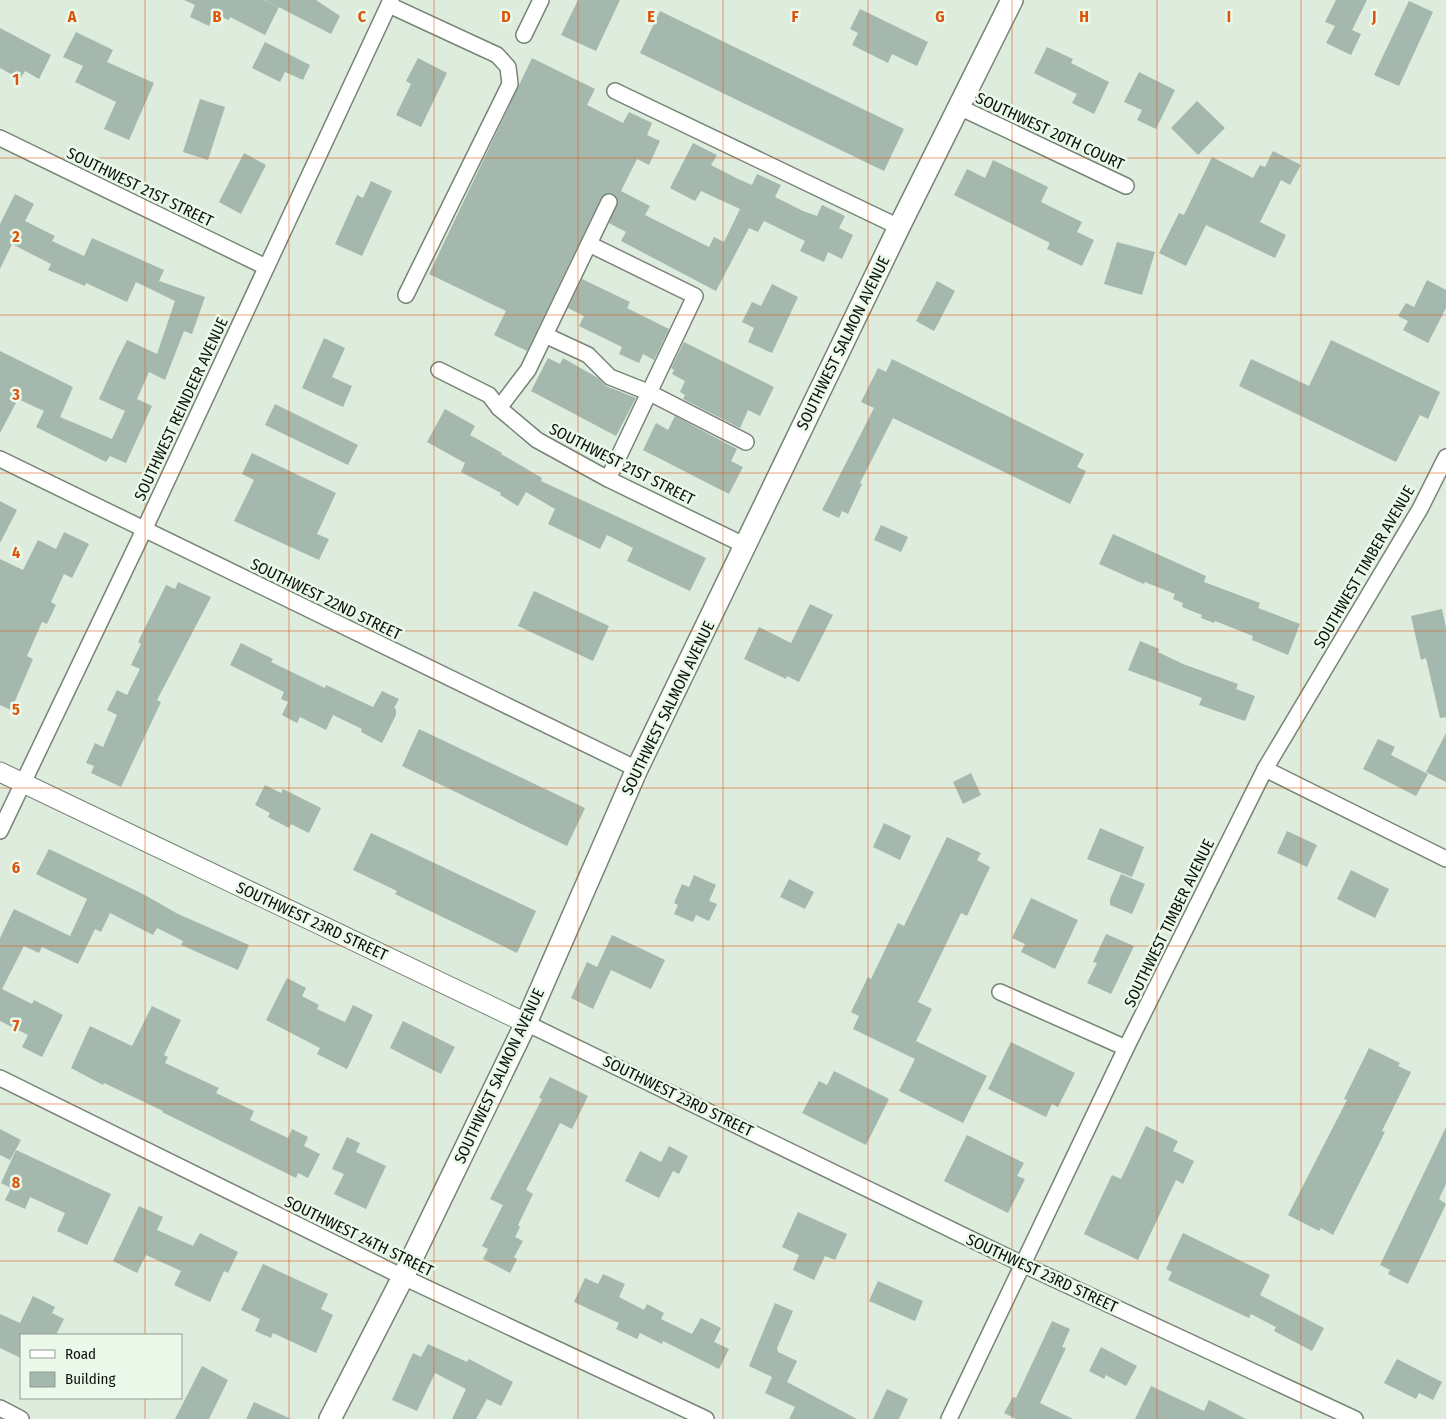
<svg xmlns="http://www.w3.org/2000/svg" width="1446" height="1419" font-family="'Fira Sans Condensed',sans-serif">
	<rect width="100%" height="100%" fill="#ddecdc"/>
	<g fill="#a4b8ae">
		<polygon points="184,0 264,0 279,7 265,35 230,17 229,20 214,14 209,26 190,17 195,5"/>
		<polygon points="265,0 316,0 340,16 331,34"/>
		<polygon points="578,0 620,0 596,51 561,35"/>
		<polygon points="1336,0 1367,0 1352,30 1361,34 1351,55 1326,43 1335,26 1325,22"/>
		<polygon points="1409,1 1433,12 1399,86 1374,75"/>
		<polygon points="860,9 928,42 917,66 892,54 888,63 852,45 858,33 850,29"/>
		<polygon points="660,11 904,129 884,171 640,53"/>
		<polygon points="0,28 51,55 39,79 25,71 20,79 0,68"/>
		<polygon points="76,32 113,50 107,62 154,83 129,140 104,129 116,102 75,82 83,66 63,57"/>
		<polygon points="265,42 310,65 303,80 285,72 280,82 252,68"/>
		<polygon points="1047,47 1073,59 1071,63 1109,82 1094,114 1072,103 1077,94 1034,73"/>
		<polygon points="418,58 447,73 421,127 396,115 411,84 406,81"/>
		<polygon points="532,58 595,89 587,105 623,123 629,112 652,123 647,135 660,141 649,165 637,159 621,191 650,206 645,215 709,247 714,237 724,242 740,209 701,191 695,201 670,188 693,143 717,155 711,165 738,179 752,185 757,174 781,185 775,197 803,211 817,216 822,205 845,216 839,228 853,235 842,259 828,252 824,262 800,251 805,241 764,221 758,232 749,228 716,291 621,241 626,232 609,223 618,201 613,194 608,193 601,198 527,351 494,335 506,311 429,274"/>
		<polygon points="1139,72 1175,90 1156,129 1137,120 1142,110 1124,102"/>
		<polygon points="200,99 225,107 208,160 183,152"/>
		<polygon points="1197,101 1225,128 1198,155 1171,128"/>
		<polygon points="1273,151 1301,165 1290,185 1281,180 1260,222 1286,235 1275,258 1206,225 1186,266 1159,253 1179,213 1184,215 1212,157 1253,178 1260,165 1265,167"/>
		<polygon points="244,153 266,165 241,214 219,202"/>
		<polygon points="993,160 1048,187 1041,202 1082,222 1077,232 1094,240 1082,266 1047,249 1050,243 954,195 967,169 985,178"/>
		<polygon points="371,181 392,191 362,256 335,244 357,195 363,198"/>
		<polygon points="15,194 34,204 25,221 55,236 52,241 84,256 92,238 164,270 159,281 205,297 192,334 184,331 165,380 149,372 137,399 152,406 126,463 110,456 106,462 36,427 44,411 18,399 0,433 0,351 73,387 60,417 112,439 125,411 99,399 115,364 127,340 157,354 175,301 136,282 127,302 86,283 85,286 48,270 51,264 12,244 0,269 0,224"/>
		<polygon points="1117,242 1155,252 1142,295 1104,284"/>
		<polygon points="582,279 630,302 627,308 669,329 654,360 643,354 639,363 619,354 622,347 579,326 584,316 568,308"/>
		<polygon points="1427,280 1446,290 1446,308 1428,343 1403,330 1408,321 1398,316 1406,303 1414,307"/>
		<polygon points="937,281 955,291 934,331 916,321"/>
		<polygon points="772,284 798,297 772,353 748,342 754,328 742,322 752,302 761,306"/>
		<polygon points="324,338 345,348 332,377 352,386 343,407 302,388"/>
		<polygon points="1331,340 1440,392 1428,419 1420,415 1396,462 1239,386 1251,359 1309,386"/>
		<polygon points="684,342 774,387 760,416 748,410 740,428 683,399 685,395 680,392 685,381 672,374 674,370 671,368"/>
		<polygon points="548,358 560,364 563,358 598,378 606,386 636,398 616,436 531,391"/>
		<polygon points="892,359 1084,454 1077,467 1086,471 1070,504 893,418 860,483 862,484 848,514 842,511 839,518 822,510 874,408 861,402 878,368 886,372"/>
		<polygon points="275,404 358,445 348,465 265,425"/>
		<polygon points="445,409 475,426 470,435 502,453 501,454 542,478 541,481 706,558 690,591 627,561 633,548 607,535 600,549 548,524 555,509 526,492 518,506 500,495 501,493 461,472 465,463 427,442"/>
		<polygon points="675,416 737,449 731,461 743,467 729,494 643,450 656,423 668,430"/>
		<polygon points="252,453 336,493 317,534 329,539 319,560 234,521 254,480 242,474"/>
		<polygon points="0,501 17,510 0,543"/>
		<polygon points="881,525 908,537 901,552 874,540"/>
		<polygon points="64,532 89,544 72,578 64,574 51,602 56,605 47,624 42,622 27,656 33,659 11,710 0,705 0,559 23,570 38,540 56,549"/>
		<polygon points="1113,534 1206,576 1204,582 1260,603 1258,608 1300,624 1288,655 1252,640 1253,636 1215,621 1214,623 1201,618 1202,615 1182,607 1183,603 1173,599 1175,594 1145,582 1144,584 1099,564"/>
		<polygon points="178,582 211,597 157,700 161,702 121,787 91,773 94,766 86,763 95,743 103,747 117,715 107,710 117,690 127,695 140,669 131,665 141,644 138,642 166,585 175,589"/>
		<polygon points="534,591 609,626 593,661 518,626"/>
		<polygon points="810,604 833,615 799,682 787,676 786,679 744,659 759,627 791,643"/>
		<polygon points="1442,609 1446,628 1446,717 1440,718 1426,658 1421,660 1411,616"/>
		<polygon points="1140,641 1159,649 1158,652 1183,664 1238,684 1236,689 1255,696 1245,721 1199,705 1202,698 1128,670"/>
		<polygon points="241,643 273,659 271,662 325,688 326,685 373,707 382,691 399,699 394,708 396,709 396,715 382,743 361,732 362,729 333,715 326,730 300,717 297,723 282,715 288,702 281,699 284,692 230,665"/>
		<polygon points="419,729 585,808 567,846 402,766"/>
		<polygon points="1446,733 1446,782 1426,772"/>
		<polygon points="1378,739 1395,747 1391,755 1428,774 1416,796 1363,769"/>
		<polygon points="971,773 981,795 963,804 953,782"/>
		<polygon points="265,785 281,793 283,789 321,808 309,833 291,824 289,828 268,817 270,813 255,805"/>
		<polygon points="884,823 911,836 900,860 873,847"/>
		<polygon points="1100,828 1144,847 1132,877 1087,859"/>
		<polygon points="1287,831 1317,845 1307,867 1277,853"/>
		<polygon points="371,833 536,911 517,953 428,910 395,894 397,891 353,870"/>
		<polygon points="947,837 981,853 977,860 990,867 967,916 961,913 918,1002 932,1009 916,1041 987,1076 963,1123 899,1091 915,1059 853,1029 859,1016 851,1012 868,977 871,979 898,923 904,926"/>
		<polygon points="49,849 143,894 178,914 249,945 238,970 181,945 183,941 157,928 153,935 110,913 101,932 95,929 78,964 42,947 39,953 24,946 2,989 32,1004 34,1000 63,1015 42,1057 22,1047 28,1035 0,1021 0,938 14,909 70,936 87,899 36,874"/>
		<polygon points="1351,870 1389,889 1375,918 1337,899"/>
		<polygon points="1121,874 1145,884 1132,914 1110,905 1110,899"/>
		<polygon points="694,875 716,885 709,901 717,904 709,921 696,915 693,922 674,914 678,905 674,903 682,884 689,887"/>
		<polygon points="789,879 814,892 805,909 780,897"/>
		<polygon points="1031,898 1078,920 1055,969 1021,952 1025,944 1012,938"/>
		<polygon points="1106,934 1134,946 1111,994 1087,983 1097,963 1093,962"/>
		<polygon points="612,935 665,960 651,989 611,970 593,1009 571,998 587,962 597,967"/>
		<polygon points="287,978 306,988 302,996 319,1005 317,1009 345,1022 353,1005 373,1015 347,1069 317,1054 320,1048 266,1020"/>
		<polygon points="152,1006 181,1020 164,1055 168,1057 165,1063 219,1088 216,1093 254,1111 250,1120 288,1138 292,1129 308,1137 304,1146 320,1154 308,1178 298,1173 296,1178 162,1112 163,1111 104,1083 103,1085 71,1068 90,1026 132,1046"/>
		<polygon points="403,1021 455,1047 441,1074 390,1048"/>
		<polygon points="1011,1042 1075,1073 1058,1107 1052,1104 1046,1117 988,1089"/>
		<polygon points="1369,1048 1400,1063 1398,1066 1411,1072 1382,1131 1385,1132 1373,1156 1333,1235 1321,1228 1319,1231 1288,1215 1347,1100 1344,1099"/>
		<polygon points="834,1071 889,1099 866,1145 802,1113 819,1081 827,1085"/>
		<polygon points="550,1077 588,1096 572,1129 560,1123 526,1190 533,1194 518,1225 520,1227 515,1237 523,1241 514,1257 517,1259 510,1273 483,1259 488,1249 482,1246 503,1205 490,1199 542,1099 539,1098"/>
		<polygon points="1146,1126 1178,1141 1173,1151 1194,1161 1183,1184 1176,1180 1138,1260 1084,1234 1112,1175 1121,1179"/>
		<polygon points="1446,1127 1446,1184 1439,1199 1446,1204 1408,1284 1388,1274 1390,1270 1380,1265"/>
		<polygon points="0,1129 21,1140 10,1160 0,1155"/>
		<polygon points="967,1135 1024,1163 1017,1176 1025,1179 1008,1213 944,1181"/>
		<polygon points="347,1137 360,1143 356,1152 386,1166 366,1209 334,1194 344,1174 332,1169"/>
		<polygon points="669,1146 688,1156 679,1174 673,1171 659,1198 625,1181 640,1151 661,1162"/>
		<polygon points="16,1150 111,1194 87,1245 57,1231 65,1213 30,1197 25,1209 5,1200 11,1188 1,1183"/>
		<polygon points="139,1206 163,1217 157,1230 193,1246 200,1233 238,1252 228,1273 224,1271 210,1302 174,1285 181,1271 146,1255 137,1273 113,1261"/>
		<polygon points="798,1212 847,1234 835,1260 825,1256 814,1280 793,1270 799,1255 782,1247"/>
		<polygon points="1183,1233 1270,1275 1260,1295 1324,1328 1312,1351 1274,1331 1276,1327 1251,1314 1249,1318 1168,1280 1172,1272 1166,1269"/>
		<polygon points="263,1264 328,1294 321,1309 333,1315 316,1353 273,1333 271,1338 255,1331 260,1319 241,1310"/>
		<polygon points="603,1274 625,1284 619,1297 644,1310 647,1304 664,1313 661,1319 692,1334 701,1318 721,1328 714,1342 729,1349 719,1369 663,1341 662,1344 640,1333 637,1339 616,1329 619,1323 574,1302 585,1278 598,1284"/>
		<polygon points="878,1281 923,1301 915,1321 869,1301"/>
		<polygon points="33,1296 55,1307 52,1313 64,1319 56,1335 21,1335 21,1358 0,1348 0,1314 20,1323"/>
		<polygon points="775,1303 793,1311 777,1348 778,1352 797,1361 787,1382 857,1419 789,1419 795,1407 765,1393 772,1377 749,1366"/>
		<polygon points="1052,1321 1070,1329 1062,1347 1066,1348 1040,1403 1073,1419 1016,1419 1004,1413 1013,1397 1016,1398"/>
		<polygon points="428,1344 467,1362 469,1359 513,1382 501,1406 487,1399 476,1419 452,1419 466,1389 435,1373 417,1411 392,1400 413,1353 421,1357"/>
		<polygon points="1101,1347 1137,1366 1126,1386 1106,1375 1104,1379 1089,1371"/>
		<polygon points="1397,1359 1442,1382 1433,1400 1419,1393 1416,1399 1384,1383"/>
		<polygon points="202,1366 228,1380 209,1419 175,1419"/>
		<polygon points="1151,1386 1204,1411 1209,1400 1246,1419 1135,1419"/>
		<polygon points="887,1389 908,1399 899,1419 873,1419"/>
		<polygon points="254,1402 291,1419 246,1419"/>
	</g>
	<g fill="none" stroke-linecap="round" stroke-linejoin="round">
		<g stroke="#778476" stroke-width="18">
			<g id="minor">
				<polyline points="389,5 497,55 508,67 510,84 406,295"/>
				<polyline points="524,35 541,0"/>
				<polyline points="615,91 899,227"/>
				<polyline points="959,107 1126,186"/>
				<polyline points="0,138 266,267"/>
				<polyline points="589,244 695,296 608,479"/>
				<polyline points="545,335 588,355 610,377 648,392 746,442"/>
				<polyline points="439,370 489,395 499,408 537,440 608,479 746,546"/>
				<polyline points="499,408 528,370 609,202"/>
				<polyline points="0,459 637,769"/>
				<polyline points="1265,769 1446,859"/>
				<polyline points="0,831 144,530 391,0"/>
				<polyline points="1000,992 1126,1048"/>
				<polyline points="526,1023 1024,1265 1355,1419"/>
				<polyline points="0,1078 403,1277 706,1419"/>
				<polyline points="0,1408 21,1419"/>
				<polyline points="949,1419 1126,1048 1265,769 1420,509 1446,457"/>
			</g>
		</g>
		<g stroke="#778476" stroke-width="21">
			<polyline id="tertiary" points="0,772 526,1023"/>
		</g>
		<g stroke="#778476" stroke-width="24">
			<polyline id="secondary" points="330,1419 403,1277 526,1023 637,769 899,227 1012,0"/>
		</g>
		<use href="#minor" stroke="#fff" stroke-width="15"/>
		<use href="#tertiary" stroke="#fff" stroke-width="19"/>
		<use href="#secondary" stroke="#fff" stroke-width="21"/>
	</g>
	<path fill="none" stroke="#dd550c" stroke-width="1" stroke-opacity="0.55" d="M145 0V1335M289 0V1419M434 0V1419M578 0V1419M723 0V1419M868 0V1419M1012 0V1419M1157 0V1419M1301 0V1419M0 158H1446M0 315H1446M0 473H1446M0 631H1446M0 788H1446M0 946H1446M0 1104H1446M0 1261H1446M145 1398V1419"/>
	<g text-anchor="middle" dominant-baseline="central" stroke-width="5" stroke-linejoin="round" paint-order="stroke">
		<g font-size="16" fill="#0c110c" stroke="#ebf9ea">
			<text transform="translate(1050 131) rotate(25)">SOUTHWEST 20TH COURT</text>
			<text transform="translate(140 187) rotate(26)">SOUTHWEST 21ST STREET</text>
			<text transform="translate(843 343) rotate(-64)">SOUTHWEST SALMON AVENUE</text>
			<text transform="translate(181 409) rotate(-65)">SOUTHWEST REINDEER AVENUE</text>
			<text transform="translate(622 464) rotate(27)">SOUTHWEST 21ST STREET</text>
			<text transform="translate(1364 567) rotate(-60)">SOUTHWEST TIMBER AVENUE</text>
			<text transform="translate(326 599) rotate(26)">SOUTHWEST 22ND STREET</text>
			<text transform="translate(668 708) rotate(-64)">SOUTHWEST SALMON AVENUE</text>
			<text transform="translate(312 921) rotate(25)">SOUTHWEST 23RD STREET</text>
			<text transform="translate(1169 923) rotate(-64)">SOUTHWEST TIMBER AVENUE</text>
			<text transform="translate(499 1076) rotate(-65)">SOUTHWEST SALMON AVENUE</text>
			<text transform="translate(678 1096) rotate(26)">SOUTHWEST 23RD STREET</text>
			<text transform="translate(359 1236) rotate(26)">SOUTHWEST 24TH STREET</text>
			<text transform="translate(1042 1273) rotate(25)">SOUTHWEST 23RD STREET</text>
		</g>
	</g>
	<g font-size="16" text-anchor="middle" font-weight="bold" fill="#dd550c" stroke="#ebf9ea" stroke-width="5" stroke-linejoin="round" paint-order="stroke">
		<text x="72" y="22">A</text>
		<text x="217" y="22">B</text>
		<text x="362" y="22">C</text>
		<text x="506" y="22">D</text>
		<text x="651" y="22">E</text>
		<text x="795" y="22">F</text>
		<text x="940" y="22">G</text>
		<text x="1084" y="22">H</text>
		<text x="1229" y="22">I</text>
		<text x="1374" y="22">J</text>
		<text x="16" y="85">1</text>
		<text x="16" y="242">2</text>
		<text x="16" y="400">3</text>
		<text x="16" y="558">4</text>
		<text x="16" y="715">5</text>
		<text x="16" y="873">6</text>
		<text x="16" y="1031">7</text>
		<text x="16" y="1188">8</text>
	</g>
	<rect x="20" y="1334" width="162" height="65" fill="#ebf9ea" stroke="#929c91"/>
	<rect x="30" y="1350" width="25" height="8" fill="#ffffff" stroke="#929c91"/>
	<text x="65" y="1359" font-size="15" fill="#0c110c">Road</text>
	<rect x="30" y="1372" width="25" height="15" fill="#a4b8ae" stroke="#929c91"/>
	<text x="65" y="1384" font-size="15" fill="#0c110c">Building</text>
</svg>
